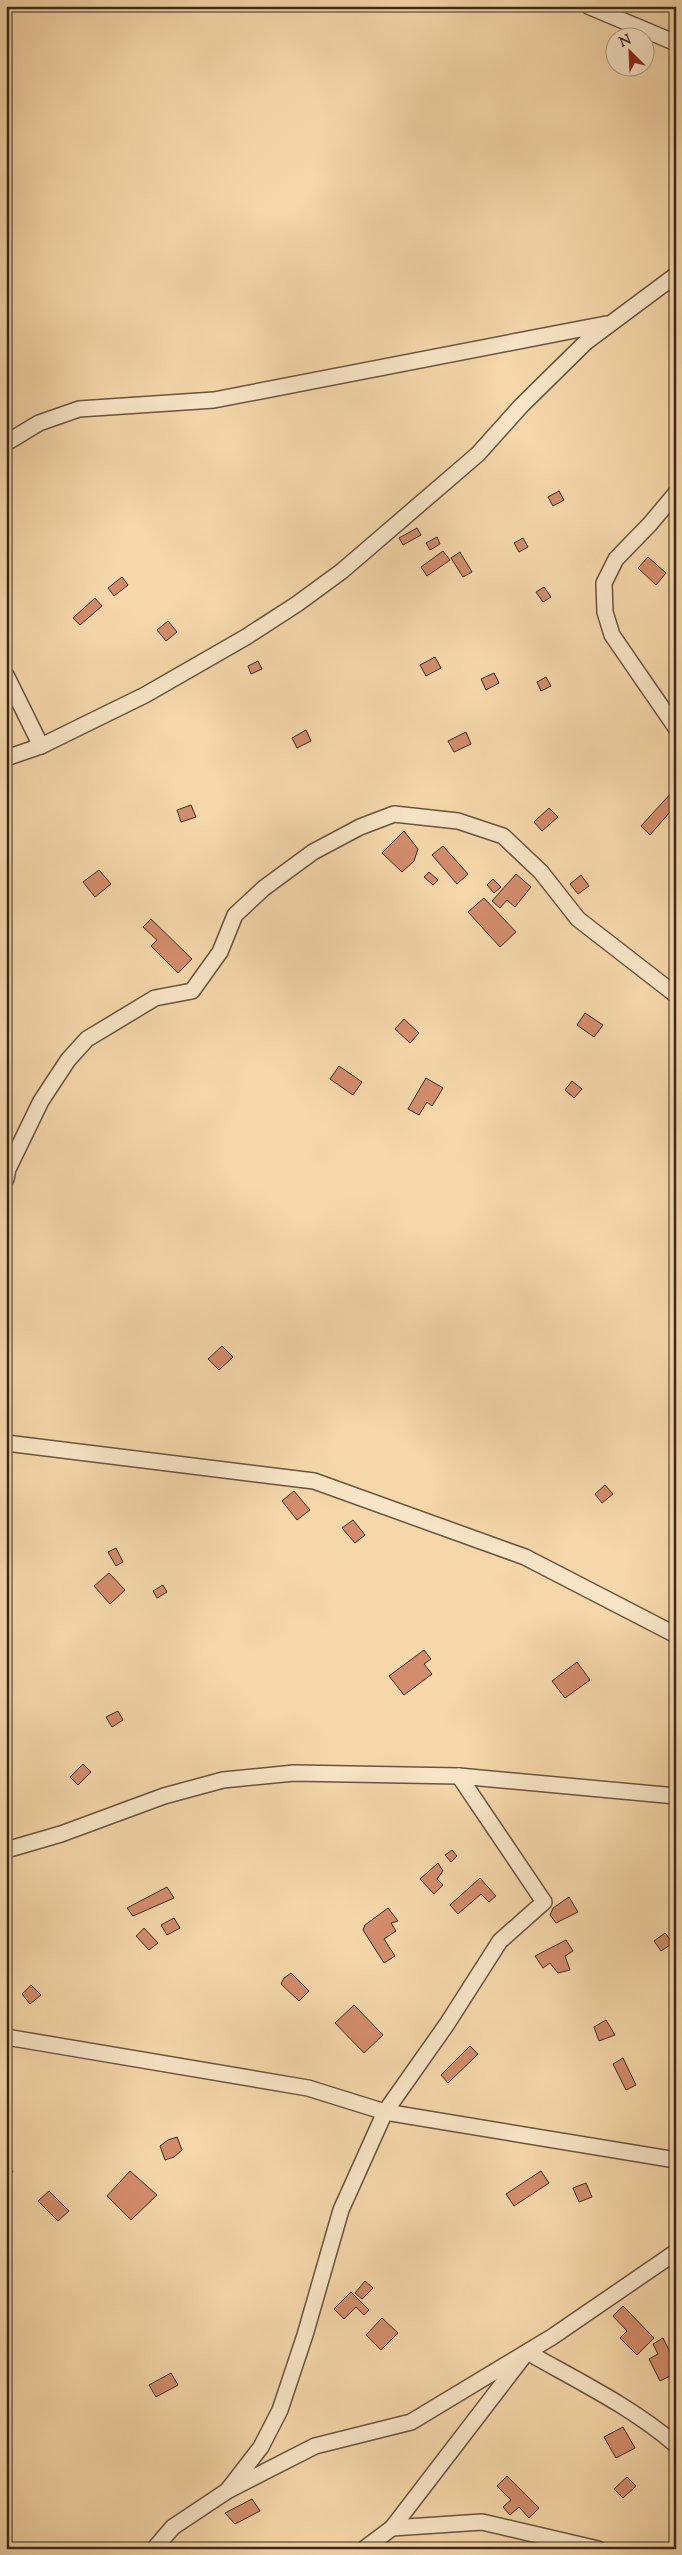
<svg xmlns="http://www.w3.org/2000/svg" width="682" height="2555" font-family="'Sorts Mill Goudy',serif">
	<rect width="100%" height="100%" fill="#f5d7a9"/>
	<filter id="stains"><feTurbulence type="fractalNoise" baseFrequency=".004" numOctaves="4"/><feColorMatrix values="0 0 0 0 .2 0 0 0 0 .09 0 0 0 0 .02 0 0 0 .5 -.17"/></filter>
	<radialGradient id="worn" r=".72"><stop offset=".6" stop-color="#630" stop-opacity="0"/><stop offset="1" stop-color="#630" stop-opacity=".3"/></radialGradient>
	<g fill="#d38d6c" stroke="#3a291d">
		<polygon points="559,491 564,500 553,506 548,497"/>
		<polygon points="417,528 421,535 403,545 399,538"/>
		<polygon points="437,537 440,544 430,550 426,543"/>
		<polygon points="523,538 528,547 519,552 514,543"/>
		<polygon points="443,551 450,560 427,576 421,567"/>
		<polygon points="460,552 472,572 463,577 451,558"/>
		<polygon points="648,557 666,573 656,585 638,568"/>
		<polygon points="122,577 128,585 114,596 108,588"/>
		<polygon points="544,587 551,597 543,602 536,592"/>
		<polygon points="95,598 102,606 80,625 73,618"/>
		<polygon points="168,621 177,632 166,641 157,630"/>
		<polygon points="435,657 441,668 426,676 420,665"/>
		<polygon points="258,661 262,669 251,674 248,666"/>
		<polygon points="494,673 499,683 486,690 481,679"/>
		<polygon points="546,677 551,686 541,691 537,682"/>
		<polygon points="306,730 311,741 297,748 292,738"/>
		<polygon points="466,732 471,744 454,752 448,741"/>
		<polygon points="673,791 676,794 676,805 650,835 641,826"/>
		<polygon points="191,805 196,817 181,822 177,810"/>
		<polygon points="549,808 558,817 542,831 534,822"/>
		<polygon points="404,831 418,849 414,861 402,872 382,853"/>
		<polygon points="443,846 468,874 457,884 432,855"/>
		<polygon points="99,870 111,884 95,897 83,882"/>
		<polygon points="429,872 438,880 433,885 424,877"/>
		<polygon points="516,874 531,887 515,907 507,900 500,908 492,901"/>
		<polygon points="581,875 589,886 578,894 570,884"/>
		<polygon points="493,879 501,887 494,893 487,885"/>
		<polygon points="484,898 516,932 500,947 468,912"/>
		<polygon points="151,919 192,959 178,973 151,946 157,940 143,927"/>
		<polygon points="585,1013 603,1025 594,1037 577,1025"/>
		<polygon points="404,1019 419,1033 410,1043 395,1029"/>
		<polygon points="339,1066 362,1082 353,1095 330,1079"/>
		<polygon points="426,1078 443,1088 432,1106 427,1102 419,1115 408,1109"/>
		<polygon points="572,1081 582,1089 574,1098 565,1090"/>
		<polygon points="222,1346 233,1357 219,1370 208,1359"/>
		<polygon points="605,1485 613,1494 602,1503 595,1494"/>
		<polygon points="294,1491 310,1510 297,1520 282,1501"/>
		<polygon points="353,1520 365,1535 355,1543 342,1528"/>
		<polygon points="116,1548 123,1562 116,1566 108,1552"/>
		<polygon points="109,1573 125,1590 110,1604 94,1586"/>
		<polygon points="163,1585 167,1592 157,1598 153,1591"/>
		<polygon points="424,1650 431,1659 424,1664 432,1674 404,1695 389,1676"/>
		<polygon points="577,1662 590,1680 565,1698 552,1681"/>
		<polygon points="118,1711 123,1720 112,1727 106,1717"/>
		<polygon points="83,1764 91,1772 78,1785 70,1777"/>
		<polygon points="452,1850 457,1856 451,1862 445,1855"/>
		<polygon points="438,1863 443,1871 437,1879 443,1885 434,1894 420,1879"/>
		<polygon points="480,1878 496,1896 489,1902 481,1894 458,1914 450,1905"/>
		<polygon points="167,1887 174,1898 133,1916 127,1908"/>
		<polygon points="569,1897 578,1912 556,1923 550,1915 553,1908"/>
		<polygon points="388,1908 398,1921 391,1923 396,1931 384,1939 395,1956 384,1963 363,1930 365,1925"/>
		<polygon points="174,1918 180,1928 167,1935 161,1925"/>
		<polygon points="144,1928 158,1943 149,1950 136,1936"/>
		<polygon points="665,1933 673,1943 661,1951 654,1941"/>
		<polygon points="566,1940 573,1951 565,1956 570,1970 558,1973 550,1963 543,1968 535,1956"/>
		<polygon points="291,1973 309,1991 299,2001 281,1984 284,1978"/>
		<polygon points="31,1985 41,1995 30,2004 22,1994"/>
		<polygon points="354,2005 383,2035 364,2053 335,2023"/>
		<polygon points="606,2020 615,2035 599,2041 594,2027"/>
		<polygon points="470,2046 478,2054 448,2083 441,2075"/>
		<polygon points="623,2058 636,2085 626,2090 613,2064"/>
		<polygon points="177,2137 182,2150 174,2157 165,2160 160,2146 168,2140"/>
		<polygon points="6,2160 13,2172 6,2176"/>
		<polygon points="130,2171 157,2195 131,2220 107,2196"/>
		<polygon points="541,2171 549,2183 514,2206 506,2194"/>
		<polygon points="586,2183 592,2197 579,2202 573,2188"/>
		<polygon points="49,2191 69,2211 58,2221 38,2201"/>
		<polygon points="365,2281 373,2288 362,2299 355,2293"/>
		<polygon points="351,2292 369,2310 364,2315 356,2307 344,2319 334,2309"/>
		<polygon points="623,2306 654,2338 637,2355 620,2338 627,2331 613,2316"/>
		<polygon points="382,2318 398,2333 381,2350 366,2335"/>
		<polygon points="663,2338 676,2364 676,2373 660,2381 649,2359 658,2354 653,2344"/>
		<polygon points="171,2373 178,2385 156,2397 149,2385"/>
		<polygon points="623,2427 635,2448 616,2458 604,2437"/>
		<polygon points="507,2476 539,2508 529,2518 519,2507 510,2515 503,2507 511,2500 497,2486"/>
		<polygon points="627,2477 636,2486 623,2498 614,2489"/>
		<polygon points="252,2499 260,2511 235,2524 225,2513"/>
	</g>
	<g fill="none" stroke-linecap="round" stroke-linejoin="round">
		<g stroke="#695440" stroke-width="18">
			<g id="street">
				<polyline points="588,6 676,43"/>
				<polyline points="6,443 39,423 79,409 214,400 606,324"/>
				<polyline points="676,493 650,524 616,559 604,583 605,612 612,635 676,728"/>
				<polyline points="6,675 41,746"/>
				<polyline points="6,758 41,746 145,695 246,637 297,604 342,571 478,454 521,406 586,342 676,275"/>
				<polyline points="6,1179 8,1169 41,1101 68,1060 87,1039 155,998 192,991 220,952 235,915 264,888 313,852 360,827 394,814 458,821 503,836 541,872 578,919 676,995"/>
				<polyline points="6,1443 314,1481 525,1557 676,1635"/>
				<polyline points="6,1850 61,1834 164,1796 223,1780 294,1773 459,1776 676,1796"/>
				<polyline points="6,2037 308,2088 385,2112 676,2160"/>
				<polyline points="227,2491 261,2447 280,2410 305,2335 341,2210 385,2112 447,2024 500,1941 544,1902 459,1776"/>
				<polyline points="392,2528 482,2522 598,2549"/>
				<polyline points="154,2549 173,2527 227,2491 315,2446 411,2422 552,2337 676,2252"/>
				<path d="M364 2549 392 2528 527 2352C578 2381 632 2407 676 2445"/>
			</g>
		</g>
		<use href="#street" stroke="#f8e5c7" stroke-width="15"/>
	</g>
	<rect width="682" height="2555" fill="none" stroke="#f5d7a9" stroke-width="25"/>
	<rect x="8" y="8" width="667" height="2540" fill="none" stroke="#3a291d" stroke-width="2.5"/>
	<rect x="12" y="12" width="657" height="2530" fill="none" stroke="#3a291d"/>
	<g transform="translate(630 52) rotate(336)"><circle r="24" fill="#f8e5c7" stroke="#ac9a83"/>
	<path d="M0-4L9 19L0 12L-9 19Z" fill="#8f2418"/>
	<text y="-8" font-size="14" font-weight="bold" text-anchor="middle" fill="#3a291d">N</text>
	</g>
	<rect width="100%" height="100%" filter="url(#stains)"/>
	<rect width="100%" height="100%" fill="url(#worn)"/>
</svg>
